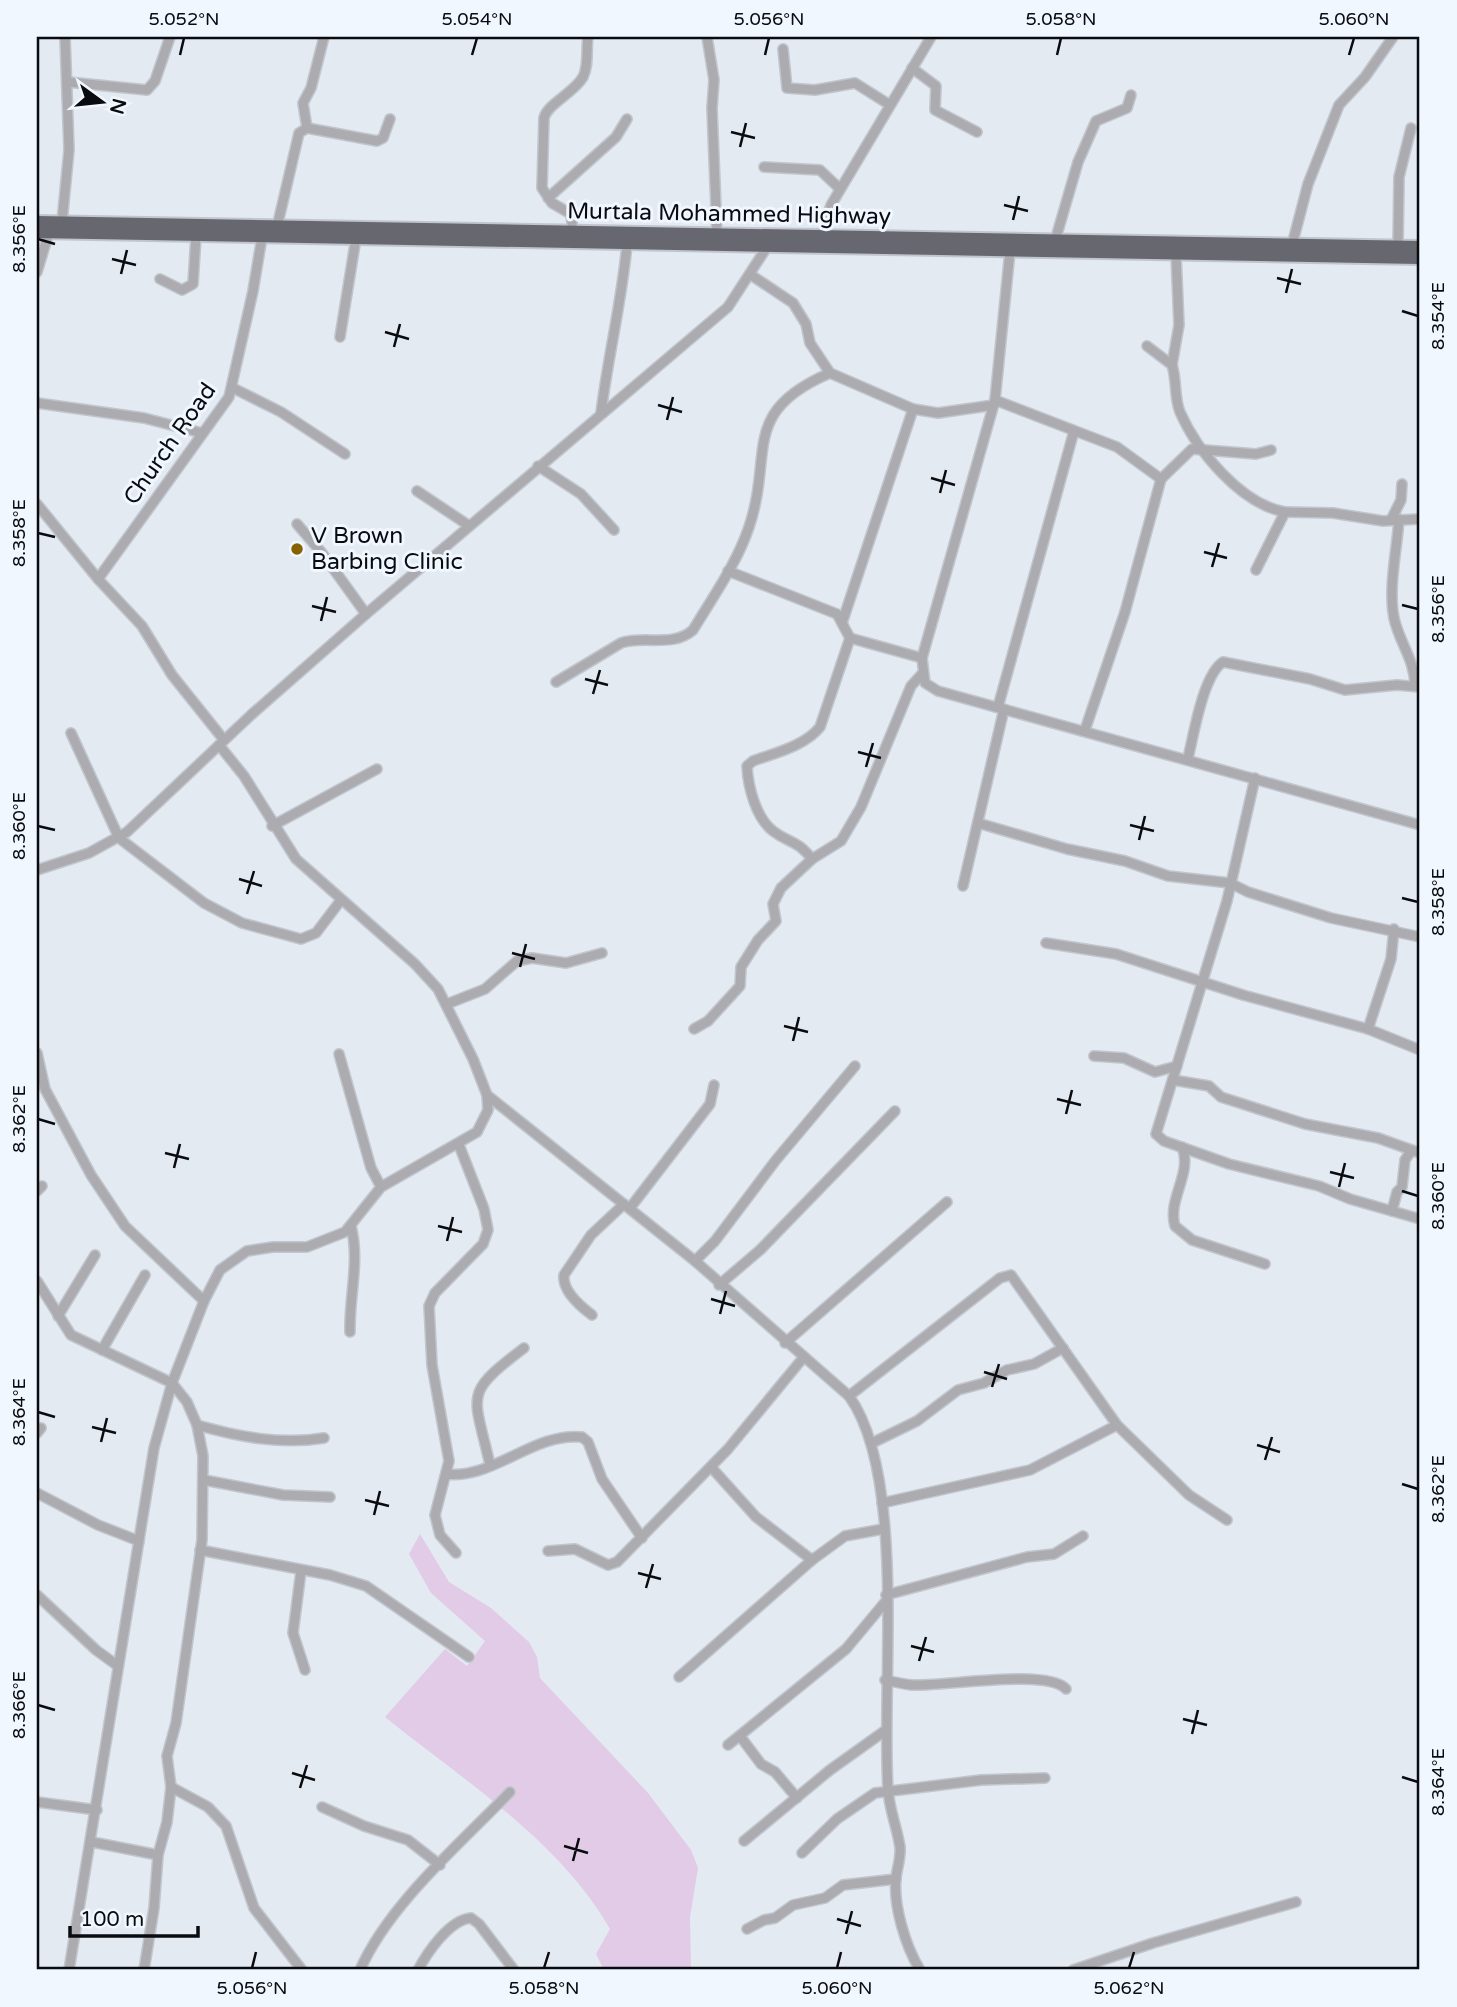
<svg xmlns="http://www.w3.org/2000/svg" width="1457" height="2007" font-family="'Varela Round',sans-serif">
	<rect width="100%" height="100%" fill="#e4eaf2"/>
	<path fill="#e1cbe7" d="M420 1534 449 1582 491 1608 529 1642 537 1657 540 1678 648 1793 691 1850 698 1868 690 1917 691 1970H604L596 1954 610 1929C559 1840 463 1780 385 1717L445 1649 467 1666 485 1641 431 1593 409 1554Z"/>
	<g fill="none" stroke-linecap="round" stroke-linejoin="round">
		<g stroke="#c1c6ce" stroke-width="12">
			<g id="minor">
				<polyline points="707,37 714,80 712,108 717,234"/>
				<polyline points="783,49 787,88 815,90 855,83 890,105"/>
				<polyline points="912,68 936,86 935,110 977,132"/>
				<polyline points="68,82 147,90 155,81 170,37"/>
				<polyline points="307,128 303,103 311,88 324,37"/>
				<polyline points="764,167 820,170 840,189"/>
				<polyline points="548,198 616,137 627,119"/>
				<polyline points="62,222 69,150 65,37"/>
				<polyline points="277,227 299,133 307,128 377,141 383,138 390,119"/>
				<path d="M573 232 571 214 552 203 542 188 544 118C547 104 574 93 583 77 589 65 586 50 588 37"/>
				<polyline points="821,237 831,205 931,37"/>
				<polyline points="1055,241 1078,162 1096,121 1127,108 1131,95"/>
				<polyline points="1292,245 1308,184 1339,105 1365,77 1393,37"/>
				<polyline points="1398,246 1399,177 1411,128"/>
				<polyline points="1010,251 995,400 922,658 925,683 938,691 1420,825"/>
				<polyline points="37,272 49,232"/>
				<polyline points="751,275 793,303 806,324 810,343 830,373 913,409 938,413 994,405"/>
				<polyline points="160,279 182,290 193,284 196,236"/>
				<polyline points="340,337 356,238"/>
				<path d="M1147 346 1172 365C1177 380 1174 398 1180 412 1197 451 1241 504 1285 512L1256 570"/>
				<polyline points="1172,365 1179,325 1176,255"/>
				<polyline points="233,388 281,412 345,454"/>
				<polyline points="995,400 1117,447 1161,479"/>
				<polyline points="37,403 144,418 202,433"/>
				<path d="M601 413C608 356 622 301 627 244"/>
				<polyline points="538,466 581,494 614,530"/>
				<polyline points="417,491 468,525"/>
				<polyline points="37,504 98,579 142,626 172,675 224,740"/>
				<polyline points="1285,512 1333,513 1383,521 1420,519"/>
				<path d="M1399 519C1397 550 1388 588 1394 618 1399 642 1415 660 1415 686"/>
				<polyline points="1391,520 1401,500 1402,484"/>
				<polyline points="297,524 322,553 366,614"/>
				<path d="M728 571 837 614 850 638 820 727C805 746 775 753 753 761L747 766C748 787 756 818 773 831 790 844 796 839 812 859"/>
				<polyline points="98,579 229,397 253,291 262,237"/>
				<polyline points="843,620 913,409"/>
				<polyline points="850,638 922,658"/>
				<path d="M556 682 621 643C644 635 673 648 693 630 713 597 737 563 749 527 774 453 739 412 830 373"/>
				<polyline points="998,707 1074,431"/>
				<polyline points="1085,730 1125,612 1161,479 1192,449 1256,454 1271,450"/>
				<polyline points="71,733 119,838 204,903 242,923 301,939 316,933 341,900"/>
				<path d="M1188 758C1194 734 1203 675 1223 662L1310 679 1345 690 1397 685 1420 687"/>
				<polyline points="1255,778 1227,901 1156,1134 1164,1141 1229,1164 1319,1186 1350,1199 1420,1219"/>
				<polyline points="978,823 1067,849 1125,861 1168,876 1230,883 1248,892 1331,918 1420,937"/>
				<polyline points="272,826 377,769"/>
				<polyline points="37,870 89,853 127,832 251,715 366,614 728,307 767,247"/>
				<polyline points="963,886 1004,709"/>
				<polyline points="1046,943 1116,954 1243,995 1368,1029 1420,1050"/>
				<polyline points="447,1004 485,989 517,961 532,958 566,963 602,953"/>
				<polyline points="694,1029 708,1021 740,986 741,967 758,940 776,921 773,904 781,888 812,859 841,841 861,807 911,686 922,674"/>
				<polyline points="1368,1029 1391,959 1394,929"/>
				<polyline points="37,1053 45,1089 91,1175 125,1226 204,1301"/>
				<polyline points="339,1054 371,1168 381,1187"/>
				<polyline points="1094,1056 1124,1058 1155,1072 1177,1066"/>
				<polyline points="1173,1080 1209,1086 1221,1097 1305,1124 1378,1138 1420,1153"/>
				<path d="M487 1095 695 1261 849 1396C907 1476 881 1687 888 1789 889 1809 897 1827 900 1847 901 1858 897 1868 896 1878 893 1906 906 1947 920 1970"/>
				<path d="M1182 1147C1193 1173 1167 1199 1175 1226L1192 1240 1265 1264"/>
				<polyline points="37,1191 42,1186"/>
				<polyline points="630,1208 710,1104 714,1085"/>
				<polyline points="1392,1211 1397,1192 1402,1187 1405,1160 1411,1151"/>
				<polyline points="695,1261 715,1241 776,1160 855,1066"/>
				<polyline points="37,1281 71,1335 172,1383 187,1402 197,1425 203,1456 202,1540 176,1723 167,1756 171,1787 167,1822 158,1855 154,1908 144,1970"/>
				<polyline points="719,1285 760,1250 895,1111"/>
				<path d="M592 1315C580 1306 562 1290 564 1275L591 1235 624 1204"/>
				<polyline points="58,1316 95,1255"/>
				<path d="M350 1332C349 1297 360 1261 351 1226"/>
				<polyline points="785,1343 947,1202"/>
				<polyline points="102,1350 145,1275"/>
				<polyline points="849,1396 1000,1278 1011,1275 1117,1425 1189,1495 1227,1520"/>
				<path d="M197 1425C239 1437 281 1445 324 1438"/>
				<polyline points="37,1433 41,1428"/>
				<polyline points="872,1443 917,1421 958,1390 984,1383 1007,1370 1034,1364 1063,1348"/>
				<path d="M490 1465C474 1393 462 1395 524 1348"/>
				<polyline points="711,1467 756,1517 812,1560"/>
				<path d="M446 1474C493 1480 533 1432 582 1437L588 1442 602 1479 642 1538"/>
				<polyline points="204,1480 283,1495 330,1497"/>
				<polyline points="37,1493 98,1525 139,1541"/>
				<polyline points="882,1503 1030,1470 1117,1425"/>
				<polyline points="200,1550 330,1575 366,1586 469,1657"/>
				<polyline points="548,1551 575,1549 608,1565 617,1562 728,1449 803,1358"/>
				<polyline points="456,1553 440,1535 435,1515 449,1461 432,1365 429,1306 435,1293 483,1244 488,1230 484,1209 459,1145"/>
				<polyline points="301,1571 293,1633 305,1670"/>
				<polyline points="37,1595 96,1650 118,1666"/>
				<polyline points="886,1595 1027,1557 1054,1554 1083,1536"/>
				<polyline points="679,1677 812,1560 845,1536 883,1529"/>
				<path d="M885 1680C894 1682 903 1684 912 1685 942 1687 1047 1668 1066 1689"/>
				<polyline points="740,1736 761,1764 775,1772 797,1798"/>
				<polyline points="728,1745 846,1649 886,1601"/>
				<polyline points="171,1787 208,1807 226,1826 254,1908 302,1970"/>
				<polyline points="37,1802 97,1810"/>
				<polyline points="322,1807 364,1826 408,1840 440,1865"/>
				<polyline points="744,1841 830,1770 886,1730"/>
				<polyline points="92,1842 158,1855"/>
				<polyline points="802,1853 837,1819 875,1793 981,1780 1045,1778"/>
				<polyline points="747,1929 764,1920 775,1918 793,1905 825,1898 843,1885 896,1879"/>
				<polyline points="69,1970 154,1448 172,1383 204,1301 220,1270 247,1251 273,1247 307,1247 345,1232 381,1187 477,1132 488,1110 487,1095 473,1059 438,989 415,964 296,859 244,776 219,745"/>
				<path d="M360 1970C389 1904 460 1844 510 1792"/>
				<path d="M418 1970C427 1953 449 1920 471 1918L479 1924 514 1970"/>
				<polyline points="1073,1970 1153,1943 1296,1902"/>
			</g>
		</g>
		<g stroke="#c1c6ce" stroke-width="16">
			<g id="highway">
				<polyline points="37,222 1420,247"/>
				<polyline points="37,232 1420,258"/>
			</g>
		</g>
		<use href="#minor" stroke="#acacb0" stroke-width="9"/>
		<use href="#highway" stroke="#67676f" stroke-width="12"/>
	</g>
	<path fill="none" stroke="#090b0e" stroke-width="2.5" d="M180 55 184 38M472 55 477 38M765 55 769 38M1057 55 1061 38M1349 55 1354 38M731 132 755 138M740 147 746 123M1004 205 1028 211M1013 220 1019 196M38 239 55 244M112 259 136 265M121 274 127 250M1277 278 1301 284M1286 293 1292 269M1402 311 1418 316M385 332 409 339M394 347 400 324M658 405 682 412M667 420 673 397M931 478 955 485M940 493 946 470M38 533 55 537M1204 552 1227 558M1212 567 1219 543M1402 605 1418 609M312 606 336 612M321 621 327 597M585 679 608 685M593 694 600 670M858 752 881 758M866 767 873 743M1130 825 1154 831M38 826 55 830M1139 840 1145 816M239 879 262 886M247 894 254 871M1402 898 1418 902M512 953 535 959M520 967 526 944M784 1026 808 1032M793 1041 799 1017M1057 1099 1081 1105M1066 1114 1072 1090M38 1119 55 1124M165 1153 189 1159M174 1168 180 1144M1330 1172 1354 1178M1339 1187 1345 1163M1402 1191 1418 1196M438 1226 462 1232M447 1241 453 1217M711 1299 735 1306M720 1314 726 1291M984 1372 1007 1379M992 1387 999 1364M38 1412 55 1417M92 1427 116 1433M101 1442 107 1418M1257 1445 1280 1452M1265 1460 1272 1437M1402 1484 1418 1489M365 1500 389 1506M374 1515 380 1491M638 1573 661 1579M646 1588 653 1564M911 1646 934 1652M919 1661 926 1637M38 1705 55 1710M1183 1719 1207 1725M1192 1734 1198 1710M292 1773 315 1780M1402 1777 1418 1782M300 1788 307 1765M564 1846 588 1853M573 1861 579 1838M837 1919 861 1926M846 1934 852 1911M252 1968 256 1952M544 1968 549 1952M837 1968 841 1952M1129 1968 1134 1952"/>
	<circle fill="#876300" stroke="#f1f7ff" stroke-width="2.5" cx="297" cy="549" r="7"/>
	<g text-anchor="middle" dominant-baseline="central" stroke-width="6" stroke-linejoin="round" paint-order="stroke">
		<g font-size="23" fill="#090b0e" stroke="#f1f7ff">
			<text transform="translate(729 214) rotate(1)">Murtala Mohammed Highway</text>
			<text transform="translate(170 444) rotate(-55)">Church Road</text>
		</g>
		<g font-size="23" fill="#090b0e" stroke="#f1f7ff" text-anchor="start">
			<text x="311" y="536">V Brown<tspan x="311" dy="26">Barbing Clinic</tspan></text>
		</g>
	</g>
	<rect width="1457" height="2007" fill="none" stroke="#f1f7ff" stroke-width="77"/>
	<g transform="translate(102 102) rotate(105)" stroke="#f1f7ff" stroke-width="5" paint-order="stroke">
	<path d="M0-5L12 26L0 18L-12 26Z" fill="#090b0e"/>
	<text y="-10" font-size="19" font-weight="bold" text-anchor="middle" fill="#090b0e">N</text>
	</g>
	<path d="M70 1926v10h128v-10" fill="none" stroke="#090b0e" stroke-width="3.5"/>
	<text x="80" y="1926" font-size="21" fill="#090b0e" stroke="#f1f7ff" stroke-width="5" paint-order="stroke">100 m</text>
	<rect x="38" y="38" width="1380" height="1930" fill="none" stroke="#090b0e" stroke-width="2.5"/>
	<g font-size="18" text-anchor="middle" fill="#090b0e">
		<text x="184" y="25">5.052°N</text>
		<text x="477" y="25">5.054°N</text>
		<text x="769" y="25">5.056°N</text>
		<text x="1061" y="25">5.058°N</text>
		<text x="1354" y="25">5.060°N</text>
		<text transform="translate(19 239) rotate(-90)" y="6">8.356°E</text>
		<text transform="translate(1438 316) rotate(-90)" y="6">8.354°E</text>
		<text transform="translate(19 533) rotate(-90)" y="6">8.358°E</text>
		<text transform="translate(1438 609) rotate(-90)" y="6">8.356°E</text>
		<text transform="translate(19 826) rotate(-90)" y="6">8.360°E</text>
		<text transform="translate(1438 902) rotate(-90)" y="6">8.358°E</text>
		<text transform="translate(19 1119) rotate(-90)" y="6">8.362°E</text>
		<text transform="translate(1438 1196) rotate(-90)" y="6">8.360°E</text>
		<text transform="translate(19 1412) rotate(-90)" y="6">8.364°E</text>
		<text transform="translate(1438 1489) rotate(-90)" y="6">8.362°E</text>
		<text transform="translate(19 1705) rotate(-90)" y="6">8.366°E</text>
		<text transform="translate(1438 1782) rotate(-90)" y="6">8.364°E</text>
		<text x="252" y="1994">5.056°N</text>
		<text x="544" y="1994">5.058°N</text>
		<text x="837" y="1994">5.060°N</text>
		<text x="1129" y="1994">5.062°N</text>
	</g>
</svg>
